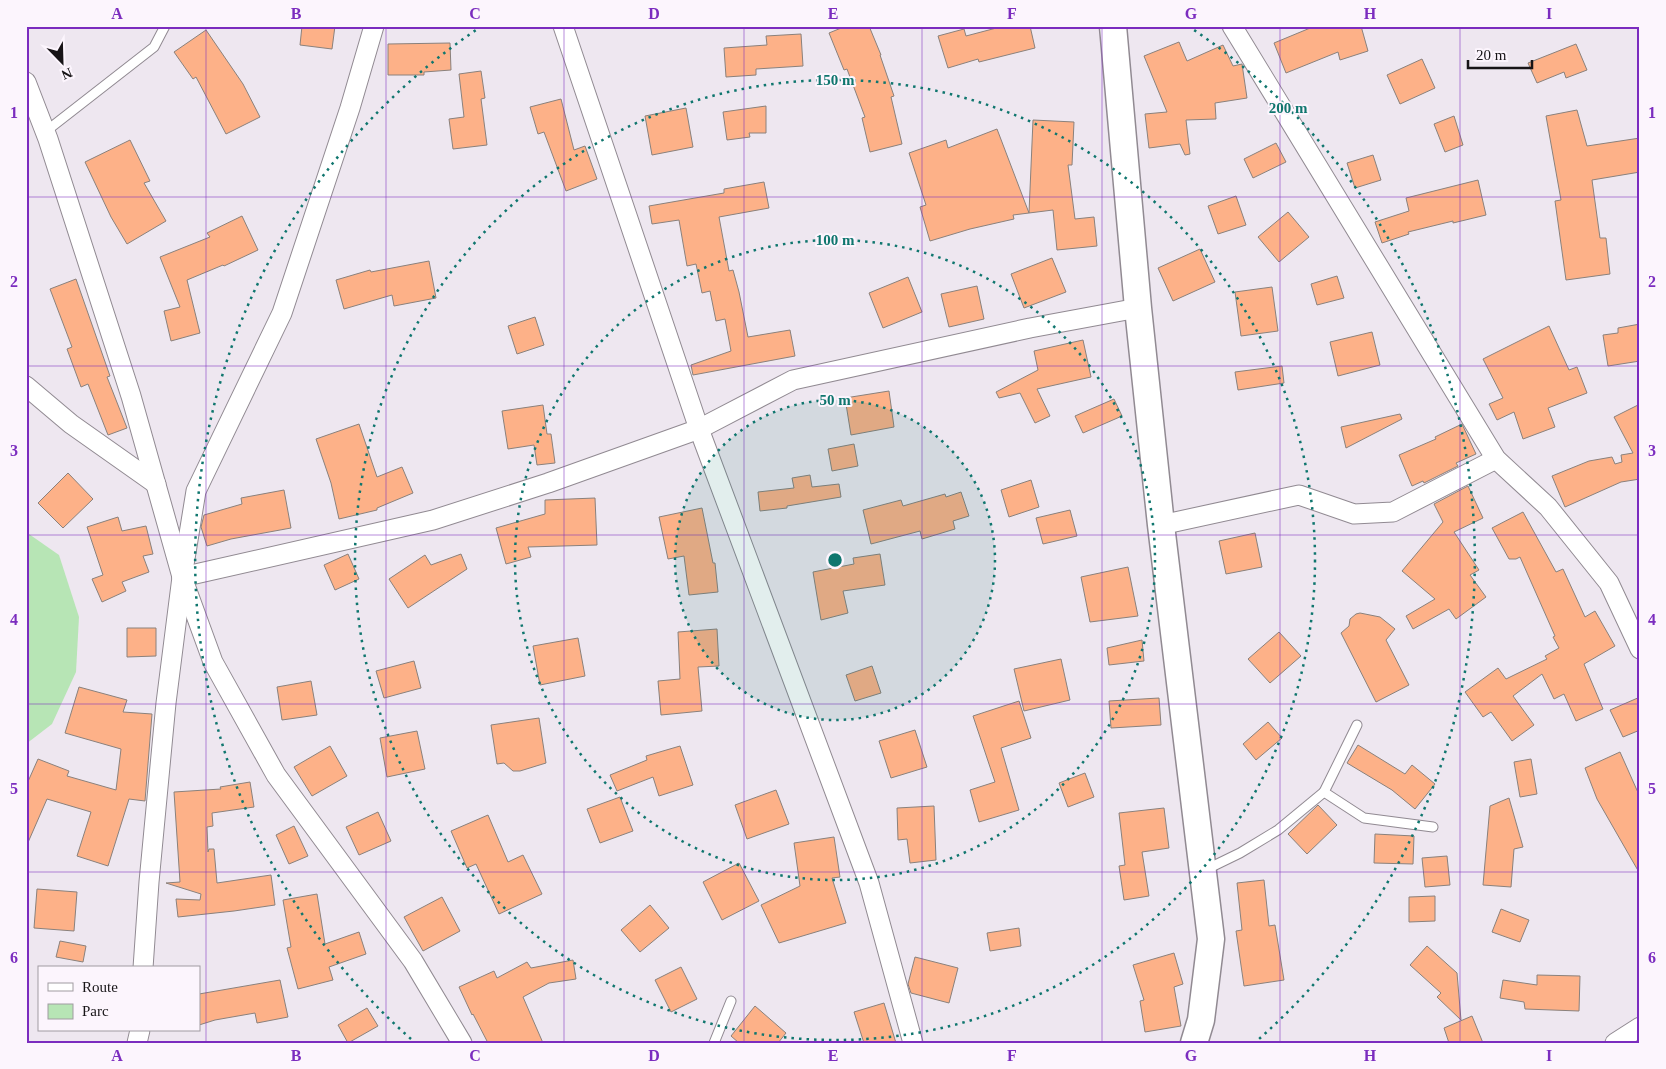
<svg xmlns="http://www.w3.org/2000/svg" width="1666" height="1069" font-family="'Times New Roman',serif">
	<rect width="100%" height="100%" fill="#eee7f0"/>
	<polygon fill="#b7e5b5" points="26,532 59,555 79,617 76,672 52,724 26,744"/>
	<g fill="#fdb188" stroke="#8a817c">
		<polygon points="302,26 335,26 332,49 300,45"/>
		<polygon points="846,26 869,26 881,55 880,55 894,96 891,97 902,144 870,152 862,118 865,117 847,69 844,70 829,33"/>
		<polygon points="1004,26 1030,26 1035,48 979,62 978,59 948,68 938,36 964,29 966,36"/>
		<polygon points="1315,26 1361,26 1368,51 1340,60 1338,52 1286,73 1274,43"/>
		<polygon points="206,30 243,84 260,117 226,134 196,77 193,79 174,52"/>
		<polygon points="801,34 803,66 756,69 756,75 726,77 724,48 767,45 766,36"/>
		<polygon points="1179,42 1187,61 1223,45 1233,66 1242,64 1247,98 1215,103 1216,119 1186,120 1190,154 1185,155 1180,144 1149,148 1145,114 1167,112 1144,56"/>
		<polygon points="450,43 451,70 424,72 424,75 388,75 388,44"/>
		<polygon points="1576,44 1587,70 1566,78 1564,72 1537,83 1528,63"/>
		<polygon points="1422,59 1435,88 1400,104 1387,75"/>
		<polygon points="481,71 485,98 481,99 487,145 453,149 449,119 464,117 459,74"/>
		<polygon points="561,99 574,150 585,146 597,179 566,191 544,132 538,134 530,107"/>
		<polygon points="766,106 766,133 749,133 750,137 727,140 723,112"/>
		<polygon points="686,108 693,147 652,155 645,116"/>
		<polygon points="1577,110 1587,146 1640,138 1640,172 1592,180 1600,238 1606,238 1610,274 1566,280 1555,201 1561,200 1546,116"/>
		<polygon points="1454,116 1463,145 1445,152 1434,124"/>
		<polygon points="1033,120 1074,122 1072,165 1068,165 1075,219 1094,217 1097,246 1057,250 1053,210 1013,215 1014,219 970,229 930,241 920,207 926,205 909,153 946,140 948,148 997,129 1029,213"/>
		<polygon points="130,140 150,181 144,183 166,221 127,244 111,217 85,162"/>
		<polygon points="1276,143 1286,162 1253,178 1244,159"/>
		<polygon points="1373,155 1381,180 1355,188 1347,163"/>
		<polygon points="1478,180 1486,215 1453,223 1453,221 1408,232 1409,234 1382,243 1375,222 1409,211 1406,198"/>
		<polygon points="764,182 769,208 719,217 729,271 733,270 739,292 748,337 790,330 795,356 693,375 691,365 731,351 725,319 716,321 710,291 702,293 696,264 687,266 679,220 652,224 649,206 724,193 724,189"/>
		<polygon points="1236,196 1246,225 1218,234 1208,206"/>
		<polygon points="1288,212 1309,237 1279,262 1258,237"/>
		<polygon points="242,216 258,250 224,266 223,265 187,280 200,333 171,341 164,311 180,307 160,257 210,237 207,233"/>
		<polygon points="1200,249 1215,282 1173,301 1158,268"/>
		<polygon points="1052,258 1066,292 1024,308 1011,274"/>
		<polygon points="429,261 436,298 394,306 392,295 344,309 336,280 370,270 371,272"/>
		<polygon points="1337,276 1344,298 1317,305 1311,284"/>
		<polygon points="908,277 922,312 883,328 869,293"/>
		<polygon points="76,279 110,376 107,377 127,428 108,435 88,384 81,387 67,349 72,347 50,289"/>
		<polygon points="977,286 984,319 949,327 941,294"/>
		<polygon points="1272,287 1278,331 1241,336 1235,292"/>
		<polygon points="535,317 544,345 517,354 508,326"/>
		<polygon points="1640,324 1640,361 1608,366 1603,335 1618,333 1618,328"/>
		<polygon points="1549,326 1569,370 1577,367 1587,393 1548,408 1555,427 1523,439 1514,412 1497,420 1489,404 1503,398 1483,359"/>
		<polygon points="1372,332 1380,365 1338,376 1330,342"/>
		<polygon points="1083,340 1091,377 1037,389 1050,416 1035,423 1020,393 999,398 996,392 1038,370 1034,351"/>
		<polygon points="1282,366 1284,383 1238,390 1235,372"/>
		<polygon points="889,391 894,427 851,435 845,398"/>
		<polygon points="1114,399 1122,416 1083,433 1075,416"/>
		<polygon points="1640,404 1640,479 1621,482 1565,507 1552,476 1589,461 1612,457 1615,464 1622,462 1621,455 1633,453 1614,417"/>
		<polygon points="543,405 547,434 551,434 555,463 537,465 534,445 508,449 502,411"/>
		<polygon points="1400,414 1402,419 1346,448 1341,427"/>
		<polygon points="359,424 377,477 402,467 413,493 377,508 377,510 339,519 331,483 316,439"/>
		<polygon points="1462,424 1476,454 1456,463 1458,466 1424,483 1423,481 1412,486 1399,455 1436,439 1435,437"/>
		<polygon points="854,444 858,466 832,471 828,449"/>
		<polygon points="68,473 93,499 63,528 38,503"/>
		<polygon points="810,475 812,487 839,484 841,497 787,506 787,508 760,511 758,492 794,488 792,478"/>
		<polygon points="1031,480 1039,507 1009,517 1001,490"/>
		<polygon points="1468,486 1483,518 1454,532 1479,570 1470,575 1486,597 1456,619 1449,609 1413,629 1406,616 1435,599 1402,571 1443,522 1434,504"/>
		<polygon points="284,490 291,528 231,539 207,546 201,527 204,515 242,504 241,498"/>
		<polygon points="961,492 969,516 953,521 955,529 922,539 920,531 871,544 863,510 901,500 903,506 945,494 946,497"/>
		<polygon points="595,498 597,545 528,547 531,557 506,564 496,528 545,514 545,500"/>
		<polygon points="702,508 713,563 715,563 718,592 689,595 684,556 668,559 659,517"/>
		<polygon points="1070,510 1077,536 1043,544 1036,518"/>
		<polygon points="1523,512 1556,572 1563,569 1585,617 1595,611 1615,646 1584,664 1603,709 1576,721 1564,694 1554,699 1542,674 1513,696 1534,725 1512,741 1491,712 1483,717 1465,692 1498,668 1506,679 1547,659 1545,656 1559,648 1553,637 1555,636 1520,557 1516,559 1509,559 1492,528"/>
		<polygon points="118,517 122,531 146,526 153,554 143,556 149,572 122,582 126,591 102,602 92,579 103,575 87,527"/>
		<polygon points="1255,533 1262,567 1226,574 1219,541"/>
		<polygon points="348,554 359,579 335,590 324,565"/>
		<polygon points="461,554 467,569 408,608 389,579 425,555 431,565"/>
		<polygon points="880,554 885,585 843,591 848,613 821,620 813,572 854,564 853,558"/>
		<polygon points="1128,567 1138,616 1090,622 1081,577"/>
		<polygon points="1360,613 1380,617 1395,629 1386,640 1409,685 1376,702 1341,633 1349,626 1350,619 1356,614"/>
		<polygon points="127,628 156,628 156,656 127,657"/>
		<polygon points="717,629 719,666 698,667 702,711 661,715 658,681 680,679 678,632"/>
		<polygon points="1279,632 1301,656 1270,683 1248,659"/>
		<polygon points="578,638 585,676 540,685 533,646"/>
		<polygon points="1142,640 1144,661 1109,665 1107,648"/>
		<polygon points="1061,659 1070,700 1024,711 1014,669"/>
		<polygon points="414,661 421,688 384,698 376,671"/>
		<polygon points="872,666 881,693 855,701 846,675"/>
		<polygon points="311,681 317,715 282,720 277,687"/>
		<polygon points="79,687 127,700 123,712 152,714 145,801 129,799 108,866 77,856 91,812 47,799 26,847 26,786 38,759 69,771 67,776 116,790 121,749 65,733"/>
		<polygon points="1640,697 1640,730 1623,737 1610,710"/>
		<polygon points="1159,698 1161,725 1111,728 1109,701"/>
		<polygon points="1019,701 1031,738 1001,748 1019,810 979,822 970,790 995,782 973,716"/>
		<polygon points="539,718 546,763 520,771 513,771 504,763 497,764 491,725"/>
		<polygon points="1268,722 1282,738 1256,760 1243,744"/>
		<polygon points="915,730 927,767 891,778 879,741"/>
		<polygon points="417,731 425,769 387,777 380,738"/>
		<polygon points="1358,745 1405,774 1412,765 1435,784 1415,809 1392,790 1347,763"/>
		<polygon points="330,746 347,776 312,796 294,767"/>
		<polygon points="680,746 693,785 659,796 653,777 617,791 610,775 647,760 646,756"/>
		<polygon points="1620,752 1640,797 1640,874 1597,799 1585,768"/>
		<polygon points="1531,759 1537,794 1520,797 1514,762"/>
		<polygon points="1085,773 1094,797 1068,807 1059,783"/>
		<polygon points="250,782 254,807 212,813 213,826 207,827 208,852 209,849 214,849 217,883 271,875 275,905 234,911 178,917 176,899 200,900 201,894 166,883 180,882 174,792 221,789 220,787"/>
		<polygon points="776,790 789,824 747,839 735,805"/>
		<polygon points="620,797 633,831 600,843 587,809"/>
		<polygon points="1509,798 1523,847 1514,849 1511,887 1483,885 1490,806"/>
		<polygon points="1318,805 1337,825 1307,854 1288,834"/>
		<polygon points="934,806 936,860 910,863 907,839 898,840 897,808"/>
		<polygon points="1164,808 1169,848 1142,852 1149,896 1124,900 1119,866 1125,865 1119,813"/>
		<polygon points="378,812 391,841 359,855 346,827"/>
		<polygon points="488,815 508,862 523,855 542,894 499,914 476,864 467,868 451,831"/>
		<polygon points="294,826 308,856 289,864 276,835"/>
		<polygon points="1375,834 1414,836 1413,864 1374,863"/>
		<polygon points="834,837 840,877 832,878 846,923 779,943 761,905 800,886 794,843"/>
		<polygon points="1447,856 1450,885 1425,887 1422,858"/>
		<polygon points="739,863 759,901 722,920 703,882"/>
		<polygon points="1264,880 1269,926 1275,925 1284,980 1244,986 1236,931 1242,930 1237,883"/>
		<polygon points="37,889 77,892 74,931 34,928"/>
		<polygon points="317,894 325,944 359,932 366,954 329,967 333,980 298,989 287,948 291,947 283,900"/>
		<polygon points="1435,896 1435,921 1409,922 1409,897"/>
		<polygon points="442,897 460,931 423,951 404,917"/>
		<polygon points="650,905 669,928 640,952 621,930"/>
		<polygon points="1501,909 1529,920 1520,942 1492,932"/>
		<polygon points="1019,928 1021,946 990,951 987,933"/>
		<polygon points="60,941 86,946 83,962 56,957"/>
		<polygon points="1427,946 1457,973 1461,1020 1437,997 1441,993 1410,965"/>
		<polygon points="1174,953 1183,984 1174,987 1181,1026 1145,1032 1140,1001 1144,1000 1133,965"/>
		<polygon points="915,957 958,968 949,1003 911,993 908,984"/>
		<polygon points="573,960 576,979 549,983 523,997 543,1043 488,1043 473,1014 472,1015 459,987 494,971 497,978 527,962 531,968"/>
		<polygon points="681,967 697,999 671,1012 655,980"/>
		<polygon points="1537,975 1580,976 1579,1011 1525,1009 1524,1002 1500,998 1503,980 1537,985"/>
		<polygon points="280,980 288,1017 257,1023 255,1013 215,1020 199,1025 199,994"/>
		<polygon points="884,1003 896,1043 864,1043 854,1012"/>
		<polygon points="755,1006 786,1033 778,1043 739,1043 731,1036"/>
		<polygon points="367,1008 378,1026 348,1043 338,1025"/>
		<polygon points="1472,1016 1483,1043 1449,1043 1444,1028"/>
	</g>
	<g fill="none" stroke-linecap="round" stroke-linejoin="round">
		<g stroke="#918a92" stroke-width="11">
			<g id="lane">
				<polyline points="45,132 154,47 165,26"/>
				<polyline points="1324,792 1357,725"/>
				<polyline points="1205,870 1240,853 1278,830 1324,792 1364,818 1433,827"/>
				<polyline points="714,1043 731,1001"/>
			</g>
		</g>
		<g stroke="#918a92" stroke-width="21">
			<g id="street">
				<polyline points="563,26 699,429 869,883 913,1043"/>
				<polyline points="1232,26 1496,459 1548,507 1609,583 1640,649"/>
				<polyline points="26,82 48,139 131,396 182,577 213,662 276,775 413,961 462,1043"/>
				<polyline points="26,386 71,424 156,484"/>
				<polyline points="1161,525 1299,495 1354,514 1393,512 1496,459"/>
				<polyline points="182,577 433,520 548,483 699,429 793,380 1030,328 1138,308"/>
				<polyline points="143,968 149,882 166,703 182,577 196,491 282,313 350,108 374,26"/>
				<polyline points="137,1043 140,1030"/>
				<polyline points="1615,1043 1640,1027"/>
			</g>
		</g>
		<g stroke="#918a92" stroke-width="29">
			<polyline id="secondary" points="1113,26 1138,308 1161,525 1211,939 1201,1020 1194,1043"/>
		</g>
		<use href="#lane" stroke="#fff" stroke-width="9"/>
		<use href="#street" stroke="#fff" stroke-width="19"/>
		<use href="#secondary" stroke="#fff" stroke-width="26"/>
	</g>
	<path fill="none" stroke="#7b2cbf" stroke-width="1" stroke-opacity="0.55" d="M206 26V1043M386 26V1043M564 26V1043M744 26V1043M922 26V1043M1102 26V1043M1280 26V1043M1460 26V1043M26 197H1640M26 366H1640M26 535H1640M26 704H1640M26 872H1640"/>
	<circle cx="835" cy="560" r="160" fill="#0f766e" fill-opacity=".12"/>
	<g fill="none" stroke="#0f766e" stroke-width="2.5" stroke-dasharray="2.5 5">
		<circle cx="835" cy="560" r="160"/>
		<circle cx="835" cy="560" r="320"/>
		<circle cx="835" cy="560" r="480"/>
		<path d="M411 1039A640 640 0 0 1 482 26M1188 26A640 640 0 0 1 1259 1039"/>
	</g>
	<circle cx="835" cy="560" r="8" fill="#0f766e" stroke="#fcf5fd" stroke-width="2.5"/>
	<g font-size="15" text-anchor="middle" font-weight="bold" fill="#0f766e" stroke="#fcf5fd" stroke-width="4" stroke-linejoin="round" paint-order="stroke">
		<text x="835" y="85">150 m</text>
		<text x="1288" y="113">200 m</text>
		<text x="835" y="245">100 m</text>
		<text x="835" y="405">50 m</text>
	</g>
	<rect width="1666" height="1069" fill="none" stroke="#fcf5fd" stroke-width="55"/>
	<rect x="38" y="966" width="162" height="65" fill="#fcf5fd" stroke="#a09ba1"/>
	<rect x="48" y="983" width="25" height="8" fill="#ffffff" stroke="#a09ba1"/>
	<text x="82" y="992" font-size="15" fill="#171417">Route</text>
	<rect x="48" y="1004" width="25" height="15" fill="#b7e5b5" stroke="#a09ba1"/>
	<text x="82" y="1016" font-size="15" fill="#171417">Parc</text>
	<g transform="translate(62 62) rotate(157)" stroke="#fcf5fd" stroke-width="4" paint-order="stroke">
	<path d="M0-4L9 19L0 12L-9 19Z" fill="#171417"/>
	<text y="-8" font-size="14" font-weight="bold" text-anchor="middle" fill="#171417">N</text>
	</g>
	<path d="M1468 60v8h64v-8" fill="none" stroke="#171417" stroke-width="2.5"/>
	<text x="1476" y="60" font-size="15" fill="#171417" stroke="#fcf5fd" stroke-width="4" paint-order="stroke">20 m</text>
	<rect x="28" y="28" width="1610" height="1014" fill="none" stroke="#7b2cbf" stroke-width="2"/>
	<g font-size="16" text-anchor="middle" font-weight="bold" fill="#7b2cbf">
		<text x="117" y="19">A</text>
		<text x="296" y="19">B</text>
		<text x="475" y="19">C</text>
		<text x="654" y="19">D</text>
		<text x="833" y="19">E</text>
		<text x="1012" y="19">F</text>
		<text x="1191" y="19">G</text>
		<text x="1370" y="19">H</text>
		<text x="1549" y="19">I</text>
		<text x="14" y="118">1</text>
		<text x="1652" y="118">1</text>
		<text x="14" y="287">2</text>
		<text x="1652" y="287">2</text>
		<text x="14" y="456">3</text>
		<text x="1652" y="456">3</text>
		<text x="14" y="625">4</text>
		<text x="1652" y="625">4</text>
		<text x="14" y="794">5</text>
		<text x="1652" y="794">5</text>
		<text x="14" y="963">6</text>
		<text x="1652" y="963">6</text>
		<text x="117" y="1061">A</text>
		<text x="296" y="1061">B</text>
		<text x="475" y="1061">C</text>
		<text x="654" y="1061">D</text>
		<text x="833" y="1061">E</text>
		<text x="1012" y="1061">F</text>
		<text x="1191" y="1061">G</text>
		<text x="1370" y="1061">H</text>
		<text x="1549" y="1061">I</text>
	</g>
</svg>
